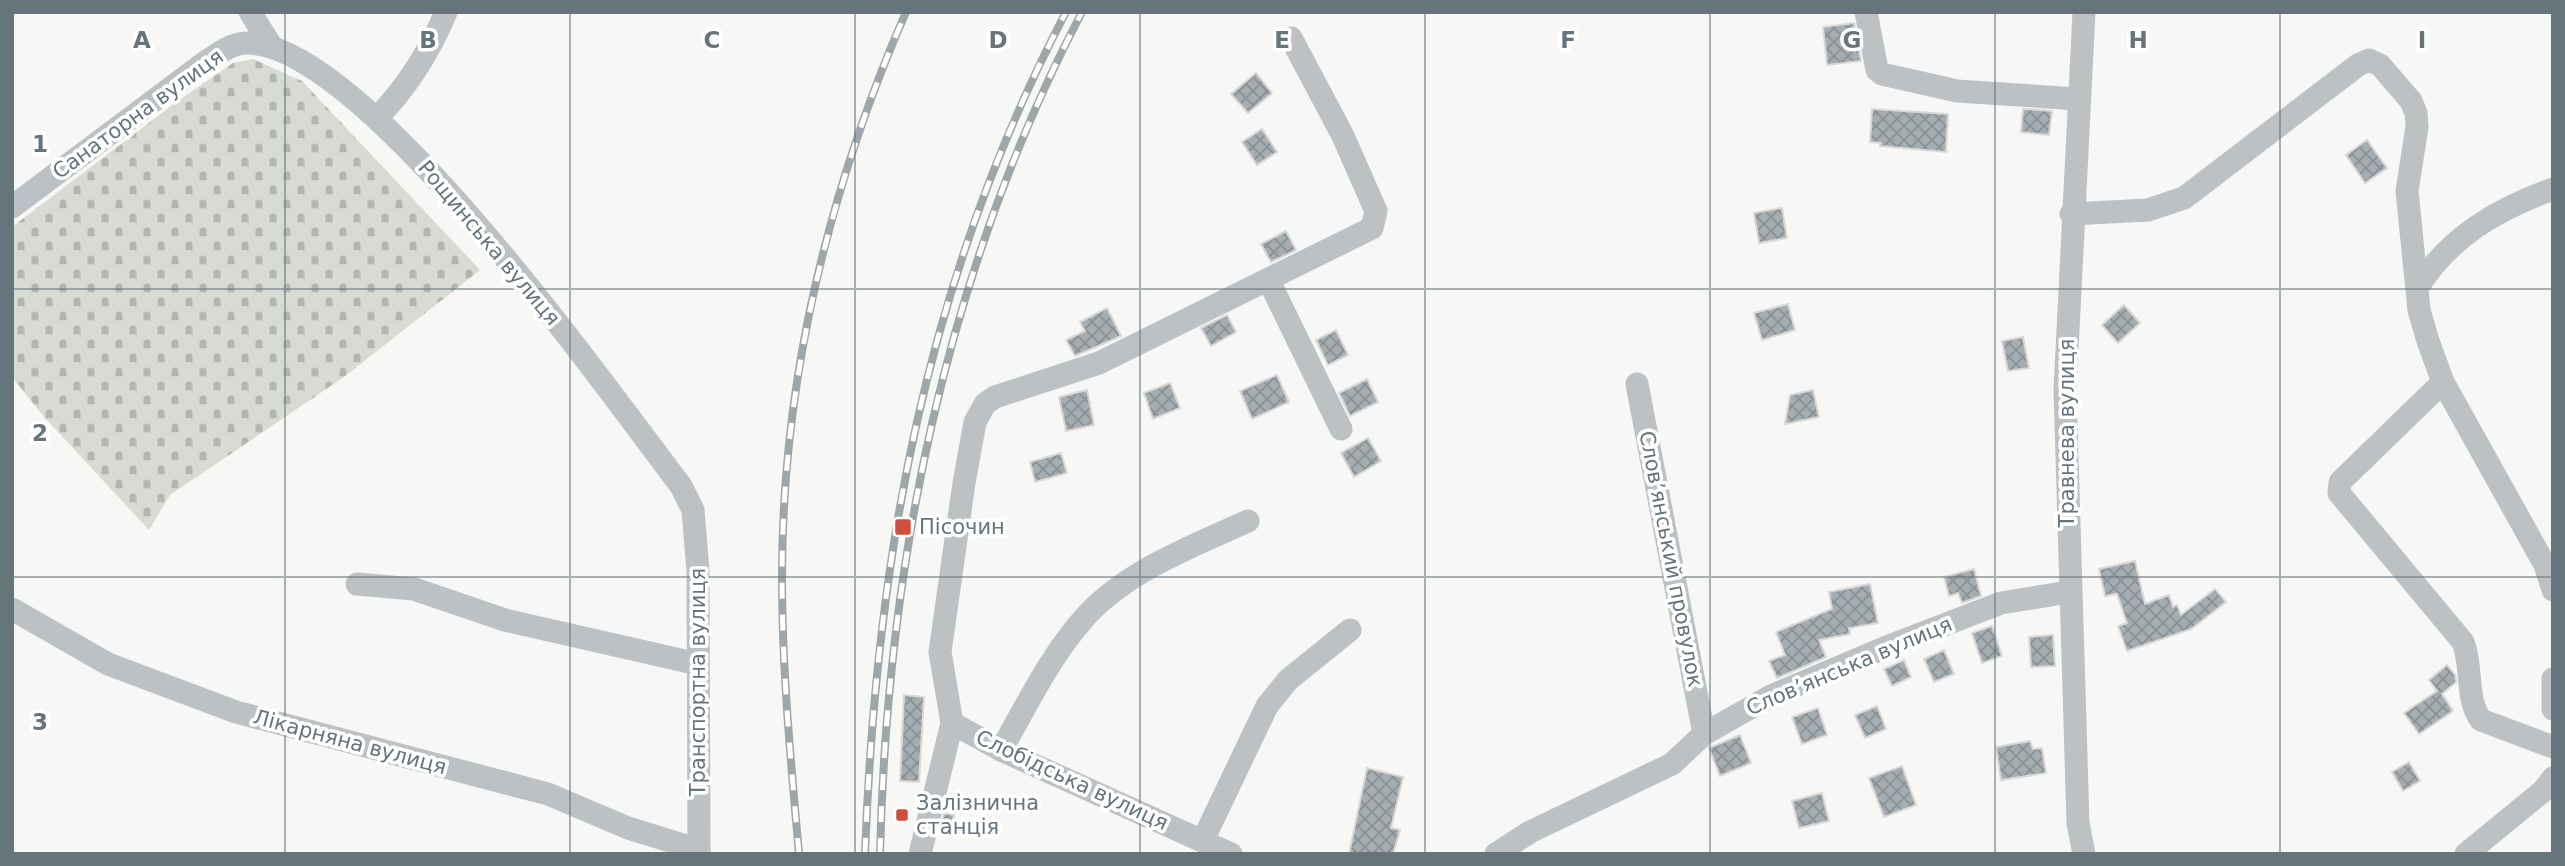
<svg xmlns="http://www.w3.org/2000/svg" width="2565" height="866" font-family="'DejaVu Sans',sans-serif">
	<defs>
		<pattern id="cemetery-stones" width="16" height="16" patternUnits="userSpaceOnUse" patternTransform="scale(1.75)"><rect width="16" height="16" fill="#d8dbd4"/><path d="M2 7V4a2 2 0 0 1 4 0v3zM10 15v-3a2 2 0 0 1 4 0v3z" fill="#b3b6b1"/></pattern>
		<pattern id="building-cross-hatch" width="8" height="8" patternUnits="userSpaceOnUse" patternTransform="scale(1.75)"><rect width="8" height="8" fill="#a5adb1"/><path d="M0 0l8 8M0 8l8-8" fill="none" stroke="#8a9195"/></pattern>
	</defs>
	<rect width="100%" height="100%" fill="#f7f7f5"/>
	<polygon fill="url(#cemetery-stones)" points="253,59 302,81 480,270 344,377 170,495 149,530 45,418 12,377 12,227 175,103 233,63"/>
	<g fill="url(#building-cross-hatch)" stroke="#d9d8d7" stroke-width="2">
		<polygon points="1854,23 1861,61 1827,65 1823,27"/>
		<polygon points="1256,73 1272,93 1248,113 1231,94"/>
		<polygon points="1872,109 1948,114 1946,152 1880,146 1881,143 1870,142"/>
		<polygon points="2023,109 2052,111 2049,135 2021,132"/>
		<polygon points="1262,129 1277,152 1257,165 1242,142"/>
		<polygon points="2367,140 2387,168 2365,183 2346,155"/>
		<polygon points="1782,208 1787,238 1759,243 1754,213"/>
		<polygon points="1286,231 1296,250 1271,262 1261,244"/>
		<polygon points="1788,304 1795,330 1762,340 1754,313"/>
		<polygon points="2124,305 2140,323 2118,343 2102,325"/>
		<polygon points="1107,308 1121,336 1075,356 1066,340 1085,331 1080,322"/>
		<polygon points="1227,315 1236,332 1211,346 1201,328"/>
		<polygon points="1336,330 1348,355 1328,365 1316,340"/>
		<polygon points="2023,337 2029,368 2008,371 2002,341"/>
		<polygon points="1277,375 1289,402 1252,419 1240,391"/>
		<polygon points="1367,379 1378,402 1350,416 1339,393"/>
		<polygon points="1170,383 1180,408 1153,419 1144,393"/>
		<polygon points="1087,390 1094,425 1066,431 1059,397"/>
		<polygon points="1813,390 1819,417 1785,424 1790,395"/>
		<polygon points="1368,438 1381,461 1354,477 1341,453"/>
		<polygon points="1061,453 1067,473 1035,482 1030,462"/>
		<polygon points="2135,561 2145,604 2169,595 2173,607 2177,605 2181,615 2215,589 2226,602 2191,629 2127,651 2118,626 2127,623 2117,594 2105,596 2099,569"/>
		<polygon points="1974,569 1981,596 1962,603 1958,593 1949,596 1944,577"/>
		<polygon points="1870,584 1878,623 1849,628 1850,634 1819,640 1826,657 1777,678 1769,661 1785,655 1776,632 1832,609 1829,592"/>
		<polygon points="1992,626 2002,656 1982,663 1972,633"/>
		<polygon points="2053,635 2055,666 2031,667 2029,637"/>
		<polygon points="1944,650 1954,674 1934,682 1924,659"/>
		<polygon points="1904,660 1911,677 1892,686 1884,669"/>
		<polygon points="2447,665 2455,675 2456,682 2442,694 2453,711 2419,734 2404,713 2437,691 2429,680"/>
		<polygon points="904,695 924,697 919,782 900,781"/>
		<polygon points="1877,706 1886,729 1865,738 1855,715"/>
		<polygon points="1818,708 1827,735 1802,744 1792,717"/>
		<polygon points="1740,735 1751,763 1720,776 1709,748"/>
		<polygon points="2030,741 2033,749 2042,748 2046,773 2001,780 1996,747"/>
		<polygon points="2409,762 2420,781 2403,791 2392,772"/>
		<polygon points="1902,766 1916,805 1884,817 1869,778"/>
		<polygon points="1367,768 1403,777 1391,828 1400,830 1393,854 1349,854"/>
		<polygon points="1822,793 1829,821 1799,828 1792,801"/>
		<polygon points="944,813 954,815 951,833 940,831"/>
	</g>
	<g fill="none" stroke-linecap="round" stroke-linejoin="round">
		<g stroke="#bdc1c4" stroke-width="23">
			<polyline points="250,12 272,47"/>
			<polyline points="1866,12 1877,70 1882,74 1957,91 2078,99"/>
			<polyline points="2084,12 2065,390 2078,823 2084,854"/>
			<path d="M377 118C408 86 429 53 446 12"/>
			<path d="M12 207 200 66C213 57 230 43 247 43 364 43 608 391 681 486L693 510 698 571 699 854"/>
			<polyline points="2071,214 2148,210 2184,198 2358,65 2369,60 2380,65 2411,101 2416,113 2417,127 2407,191 2419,310 2428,341 2443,382 2545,565 2553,590"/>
			<polyline points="1269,281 1341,429"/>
			<path d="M2418 287C2450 236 2498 209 2553 189"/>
			<path d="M2443 382 2340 482 2339 493 2463 642C2473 666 2465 699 2481 720L2553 747"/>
			<polyline points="1637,384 1704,734"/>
			<polyline points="357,584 414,589 505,620 698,664"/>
			<polyline points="12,609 108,664 236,712 548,794 628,828 699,850"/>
			<polyline points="2553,679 2553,709"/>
			<polyline points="952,723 1001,750 1231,854"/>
			<path d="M1001 750C1027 705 1051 654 1087 615 1129 570 1193 546 1248 521"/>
			<polyline points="1203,840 1267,706 1288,680 1350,630"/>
			<polyline points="920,854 952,723 940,652 964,483 975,422 985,404 995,397 1099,363 1372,228 1376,211 1343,136 1291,38"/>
			<polyline points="1496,854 1530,832 1672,764 1704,734 1771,696 1884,648 2001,603 2069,592"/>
			<polyline points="2466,854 2543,791 2553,778"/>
		</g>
		<g stroke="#9fa6aa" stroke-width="8">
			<g id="rail">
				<path d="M799 854C791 763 782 670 782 578 782 383 828 191 906 12"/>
				<path d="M865 854C876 556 926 279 1066 12"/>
				<path d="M880 854C887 563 946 271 1082 12"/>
			</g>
		</g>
		<use href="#rail" stroke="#fff" stroke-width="5" stroke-dasharray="16" stroke-linecap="butt"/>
	</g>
	<path fill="none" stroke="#66757c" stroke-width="2" stroke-opacity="0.55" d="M285 12V854M570 12V854M855 12V854M1140 12V854M1425 12V854M1710 12V854M1995 12V854M2280 12V854M12 289H2553M12 577H2553"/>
	<g fill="#ce4f3e" stroke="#fff" stroke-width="2.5">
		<rect x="894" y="518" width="18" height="18" rx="3.5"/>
		<rect x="895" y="808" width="14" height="14" rx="3.5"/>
	</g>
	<g text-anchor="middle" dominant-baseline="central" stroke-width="7" stroke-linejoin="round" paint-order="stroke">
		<g font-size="21" fill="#66757c" stroke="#fff">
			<text transform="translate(138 114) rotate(-36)">Санаторна вулиця</text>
			<text transform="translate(489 243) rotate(50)">Рощинська вулиця</text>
			<text transform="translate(2067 433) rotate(-90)">Травнева вулиця</text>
			<text transform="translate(1671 559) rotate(79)">Слов’янський провулок</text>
			<text transform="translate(1849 666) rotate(-23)">Слов’янська вулиця</text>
			<text transform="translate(698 682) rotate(-90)">Транспортна вулиця</text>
			<text transform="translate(350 742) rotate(15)">Лікарняна вулиця</text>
			<text transform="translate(1072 780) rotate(25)">Слобідська вулиця</text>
		</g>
		<g font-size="21" fill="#66757c" stroke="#fff" text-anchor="start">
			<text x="919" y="527">Пісочин</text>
			<text x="916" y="803">Залізнична<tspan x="916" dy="24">станція</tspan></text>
		</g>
	</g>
	<g font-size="23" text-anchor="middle" font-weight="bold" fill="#66757c" stroke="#fff" stroke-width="7" stroke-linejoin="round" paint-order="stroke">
		<text x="142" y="48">A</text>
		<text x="428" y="48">B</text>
		<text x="712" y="48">C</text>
		<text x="998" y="48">D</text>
		<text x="1282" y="48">E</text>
		<text x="1568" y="48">F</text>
		<text x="1852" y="48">G</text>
		<text x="2138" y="48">H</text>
		<text x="2422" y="48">I</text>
		<text x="40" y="152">1</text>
		<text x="40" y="441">2</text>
		<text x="40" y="730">3</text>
	</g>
	<rect width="2565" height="866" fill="none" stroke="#66757c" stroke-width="28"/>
</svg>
